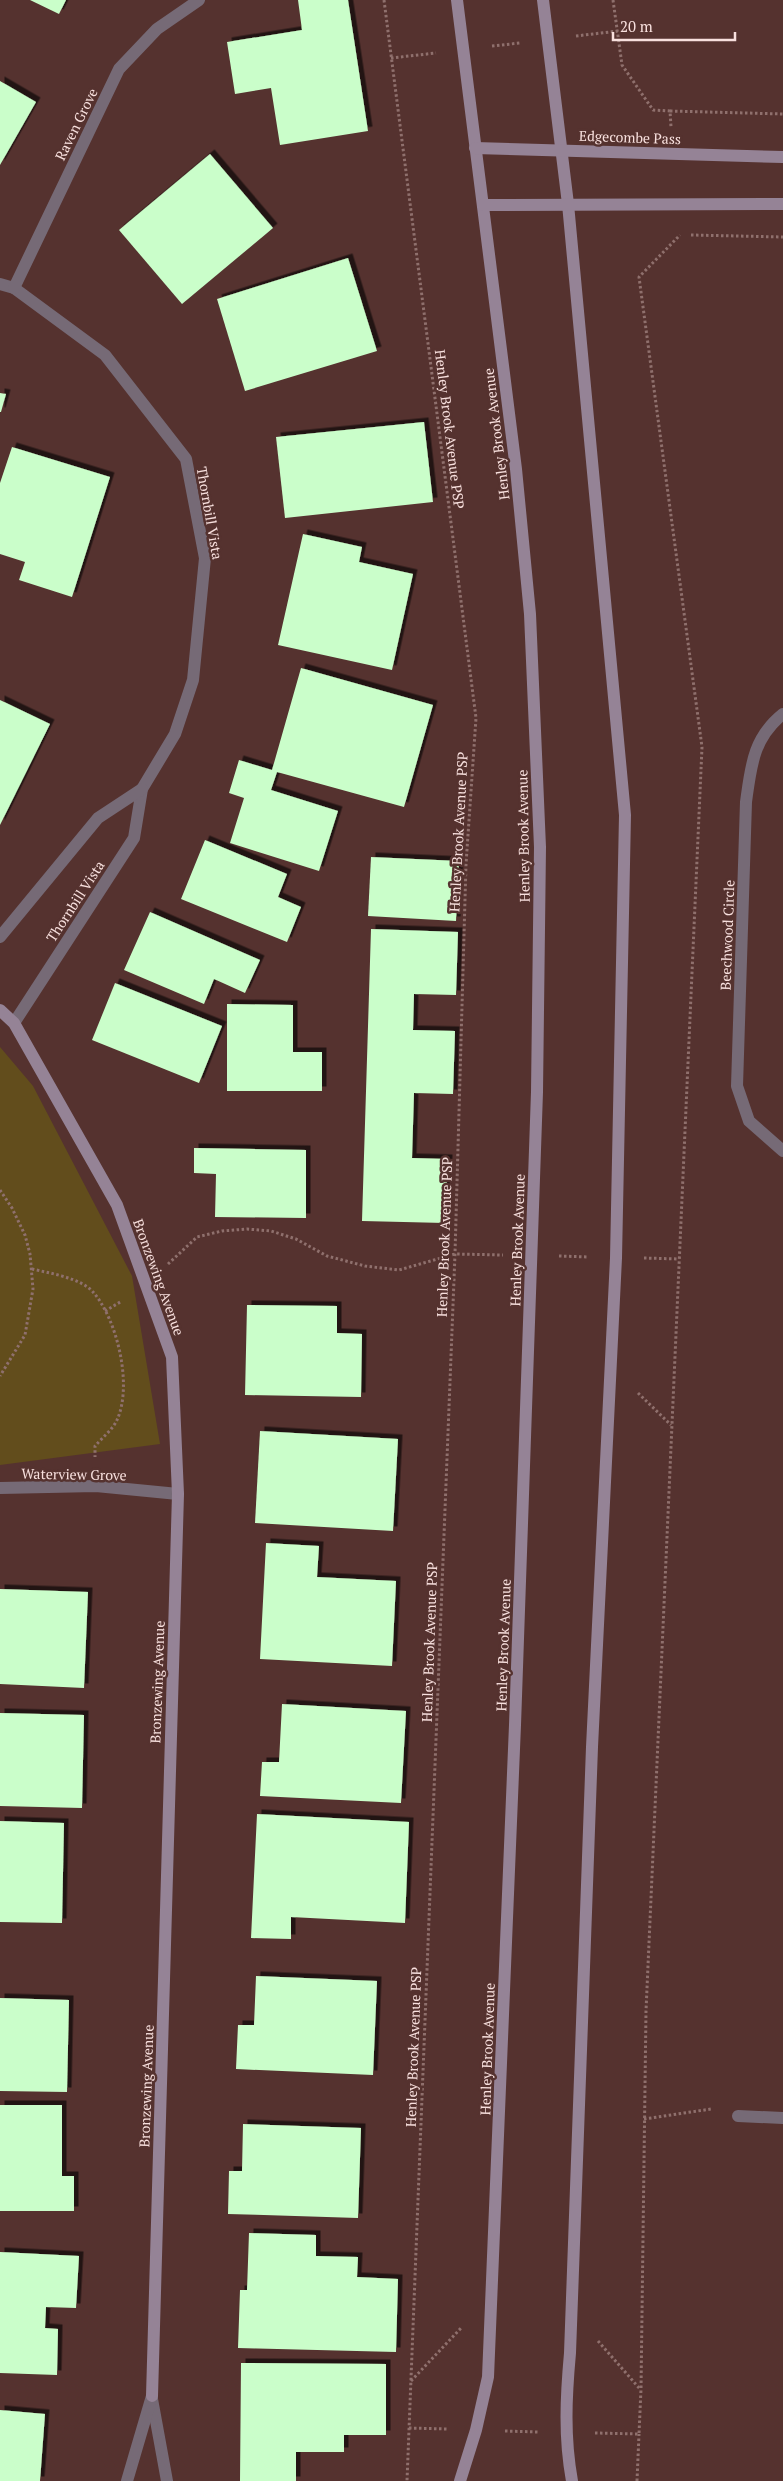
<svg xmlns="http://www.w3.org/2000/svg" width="783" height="2481" font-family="'PT Serif',serif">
	<defs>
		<filter id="shadow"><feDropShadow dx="4.5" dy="-4.5" stdDeviation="0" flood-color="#0009"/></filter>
	</defs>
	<rect width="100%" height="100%" fill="#55322f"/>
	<polygon fill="#624d1c" points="0,1047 33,1086 132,1276 160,1444 0,1465"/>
	<g fill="#cafeca" filter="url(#shadow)">
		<polygon points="30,0 66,0 59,14"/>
		<polygon points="298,0 348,0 368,131 280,145 271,88 235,94 227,42 302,30"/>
		<polygon points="0,81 36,102 0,165"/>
		<polygon points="210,154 273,228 182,304 119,230"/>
		<polygon points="348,258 377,351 245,391 217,299"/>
		<polygon points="0,393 6,394 1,412 0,412"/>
		<polygon points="424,422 433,502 285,518 276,437"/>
		<polygon points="12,447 110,477 72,597 19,580 25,562 0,554 0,483"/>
		<polygon points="303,534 362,547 359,562 413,574 392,670 278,645"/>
		<polygon points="301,668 433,705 404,807 277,772 271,790 338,811 319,871 230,843 244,798 229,793 239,760 272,770"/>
		<polygon points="0,700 50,724 0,825"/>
		<polygon points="205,840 287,874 278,897 301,907 287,942 181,899"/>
		<polygon points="371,857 459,861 456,921 368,916"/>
		<polygon points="150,912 260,960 245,993 214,979 204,1004 124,970"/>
		<polygon points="371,929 458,932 456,995 414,994 413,1030 455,1031 453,1094 414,1093 412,1158 448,1159 445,1223 362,1221"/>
		<polygon points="115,983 222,1026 199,1083 92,1040"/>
		<polygon points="227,1004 293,1005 293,1052 322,1052 322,1091 227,1091"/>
		<polygon points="194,1148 306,1150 306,1218 215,1217 216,1174 194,1173"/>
		<polygon points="247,1305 337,1306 337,1333 362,1334 361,1397 245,1395"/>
		<polygon points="260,1431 398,1439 393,1531 255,1523"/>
		<polygon points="266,1543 319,1546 317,1577 396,1581 392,1666 260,1659"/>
		<polygon points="0,1589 88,1592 84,1688 0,1684"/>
		<polygon points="282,1704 406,1711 401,1803 260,1796 262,1762 279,1762"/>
		<polygon points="0,1713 84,1715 82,1808 0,1806"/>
		<polygon points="257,1814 409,1822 405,1923 291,1917 291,1939 251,1938"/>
		<polygon points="0,1821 64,1823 62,1923 0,1922"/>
		<polygon points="256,1976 377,1981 373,2075 236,2069 238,2025 254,2025"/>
		<polygon points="0,1998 69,2000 67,2092 0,2091"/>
		<polygon points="0,2105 62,2105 62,2176 74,2176 74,2211 0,2211"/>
		<polygon points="243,2124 361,2128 358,2218 228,2214 229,2171 242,2171"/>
		<polygon points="249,2233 316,2235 316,2256 358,2257 357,2277 398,2279 396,2352 238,2348 240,2290 247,2290"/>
		<polygon points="0,2252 79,2256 76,2308 46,2307 45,2328 58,2329 57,2375 0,2373"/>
		<polygon points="241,2363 386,2364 386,2435 344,2435 344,2452 296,2452 296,2481 240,2481"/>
		<polygon points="0,2410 45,2414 40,2481 0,2481"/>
	</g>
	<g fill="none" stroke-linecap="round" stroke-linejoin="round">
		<g stroke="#8f706d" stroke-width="3" stroke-dasharray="2.5 2.5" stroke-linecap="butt">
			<polyline points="384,0 476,718 466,864 455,1254 407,2481"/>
			<polyline points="613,0 622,65 653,110 670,111 671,127"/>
			<polyline points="576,36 618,31"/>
			<polyline points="492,46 520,43"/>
			<polyline points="391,58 436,53"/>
			<polyline points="670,111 783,114"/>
			<polyline points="691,235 783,237"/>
			<polyline points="0,1190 12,1208 25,1235 30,1254 33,1289 25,1335 0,1376"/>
			<polyline points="559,1256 588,1257"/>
			<polyline points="644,1258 679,1259"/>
			<polyline points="168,1264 197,1237 222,1231 247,1229 271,1231 296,1239 327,1256 365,1266 399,1270 455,1254 503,1255"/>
			<path d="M32 1269C49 1273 81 1278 93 1292 117 1319 133 1385 117 1420 113 1429 102 1438 95 1446V1457"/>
			<polyline points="105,1311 122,1301"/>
			<polyline points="638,1393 671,1425"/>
			<polyline points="644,2119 711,2109"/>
			<polyline points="598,2341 640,2389"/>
			<polyline points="411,2381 462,2327"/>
			<polyline points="409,2428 448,2429"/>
			<polyline points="505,2431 538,2432"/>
			<polyline points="595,2433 639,2434 641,2389 646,2011 702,747 639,277 680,235"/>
			<polyline points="637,2481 639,2434"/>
		</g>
		<polyline stroke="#766a76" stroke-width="12" points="738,2116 783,2118"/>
		<g stroke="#766a76" stroke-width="12">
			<polyline points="0,284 14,288 105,355 186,459 205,558 193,680 175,734 142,789 134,838 14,1023"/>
			<polyline points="14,288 119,69 157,29 199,0"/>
			<path d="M783 714C753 738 751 766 746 802L737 1086 749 1121 783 1151"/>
			<polyline points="0,937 98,818 142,789"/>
			<polyline points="0,1488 96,1486 178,1494"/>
			<polyline points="152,2399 167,2481"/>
			<polyline points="127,2481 152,2396"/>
		</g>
		<g stroke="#958396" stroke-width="12">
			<polyline points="457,0 516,469 530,614 540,847 537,1092 515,1725 488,2377 476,2430 460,2481"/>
			<path d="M543 0 568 204 625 815 616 1258 592 1747 570 2353C566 2397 564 2437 572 2481"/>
			<polyline points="475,148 783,157"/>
			<polyline points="483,205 783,204"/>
			<polyline points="0,1010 14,1023 117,1205 172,1357 178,1494 152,2396"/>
		</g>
	</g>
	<g text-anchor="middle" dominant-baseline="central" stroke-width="5" stroke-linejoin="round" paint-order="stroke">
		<g font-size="14" fill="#f8e0de" stroke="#55322f">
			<text transform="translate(76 124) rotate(-64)">Raven Grove</text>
			<text transform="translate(630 137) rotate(2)">Edgecombe Pass</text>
			<text transform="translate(450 429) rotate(83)">Henley Brook Avenue PSP</text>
			<text transform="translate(496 434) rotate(-97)">Henley Brook Avenue</text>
			<text transform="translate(210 513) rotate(80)">Thornbill Vista</text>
			<text transform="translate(458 832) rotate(-87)">Henley Brook Avenue PSP</text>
			<text transform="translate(523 836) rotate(-91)">Henley Brook Avenue</text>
			<text transform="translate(75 901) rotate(-57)">Thornbill Vista</text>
			<text transform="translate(727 935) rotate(-88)">Beechwood Circle</text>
			<text transform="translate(444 1237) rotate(-88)">Henley Brook Avenue PSP</text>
			<text transform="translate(517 1240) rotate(-88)">Henley Brook Avenue</text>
			<text transform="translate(159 1277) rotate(70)">Bronzewing Avenue</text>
			<text transform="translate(74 1474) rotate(1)">Waterview Grove</text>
			<text transform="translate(429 1642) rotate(-88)">Henley Brook Avenue PSP</text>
			<text transform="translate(503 1645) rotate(-88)">Henley Brook Avenue</text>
			<text transform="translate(157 1682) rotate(-88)">Bronzewing Avenue</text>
			<text transform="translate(413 2047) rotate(-88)">Henley Brook Avenue PSP</text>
			<text transform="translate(487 2049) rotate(-88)">Henley Brook Avenue</text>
			<text transform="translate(146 2086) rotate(-88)">Bronzewing Avenue</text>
		</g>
	</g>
	<path d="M613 32v8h122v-8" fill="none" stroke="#f8e0de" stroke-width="2.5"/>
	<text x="620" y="32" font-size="15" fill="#f8e0de" stroke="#55322f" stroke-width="4" paint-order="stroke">20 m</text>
</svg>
